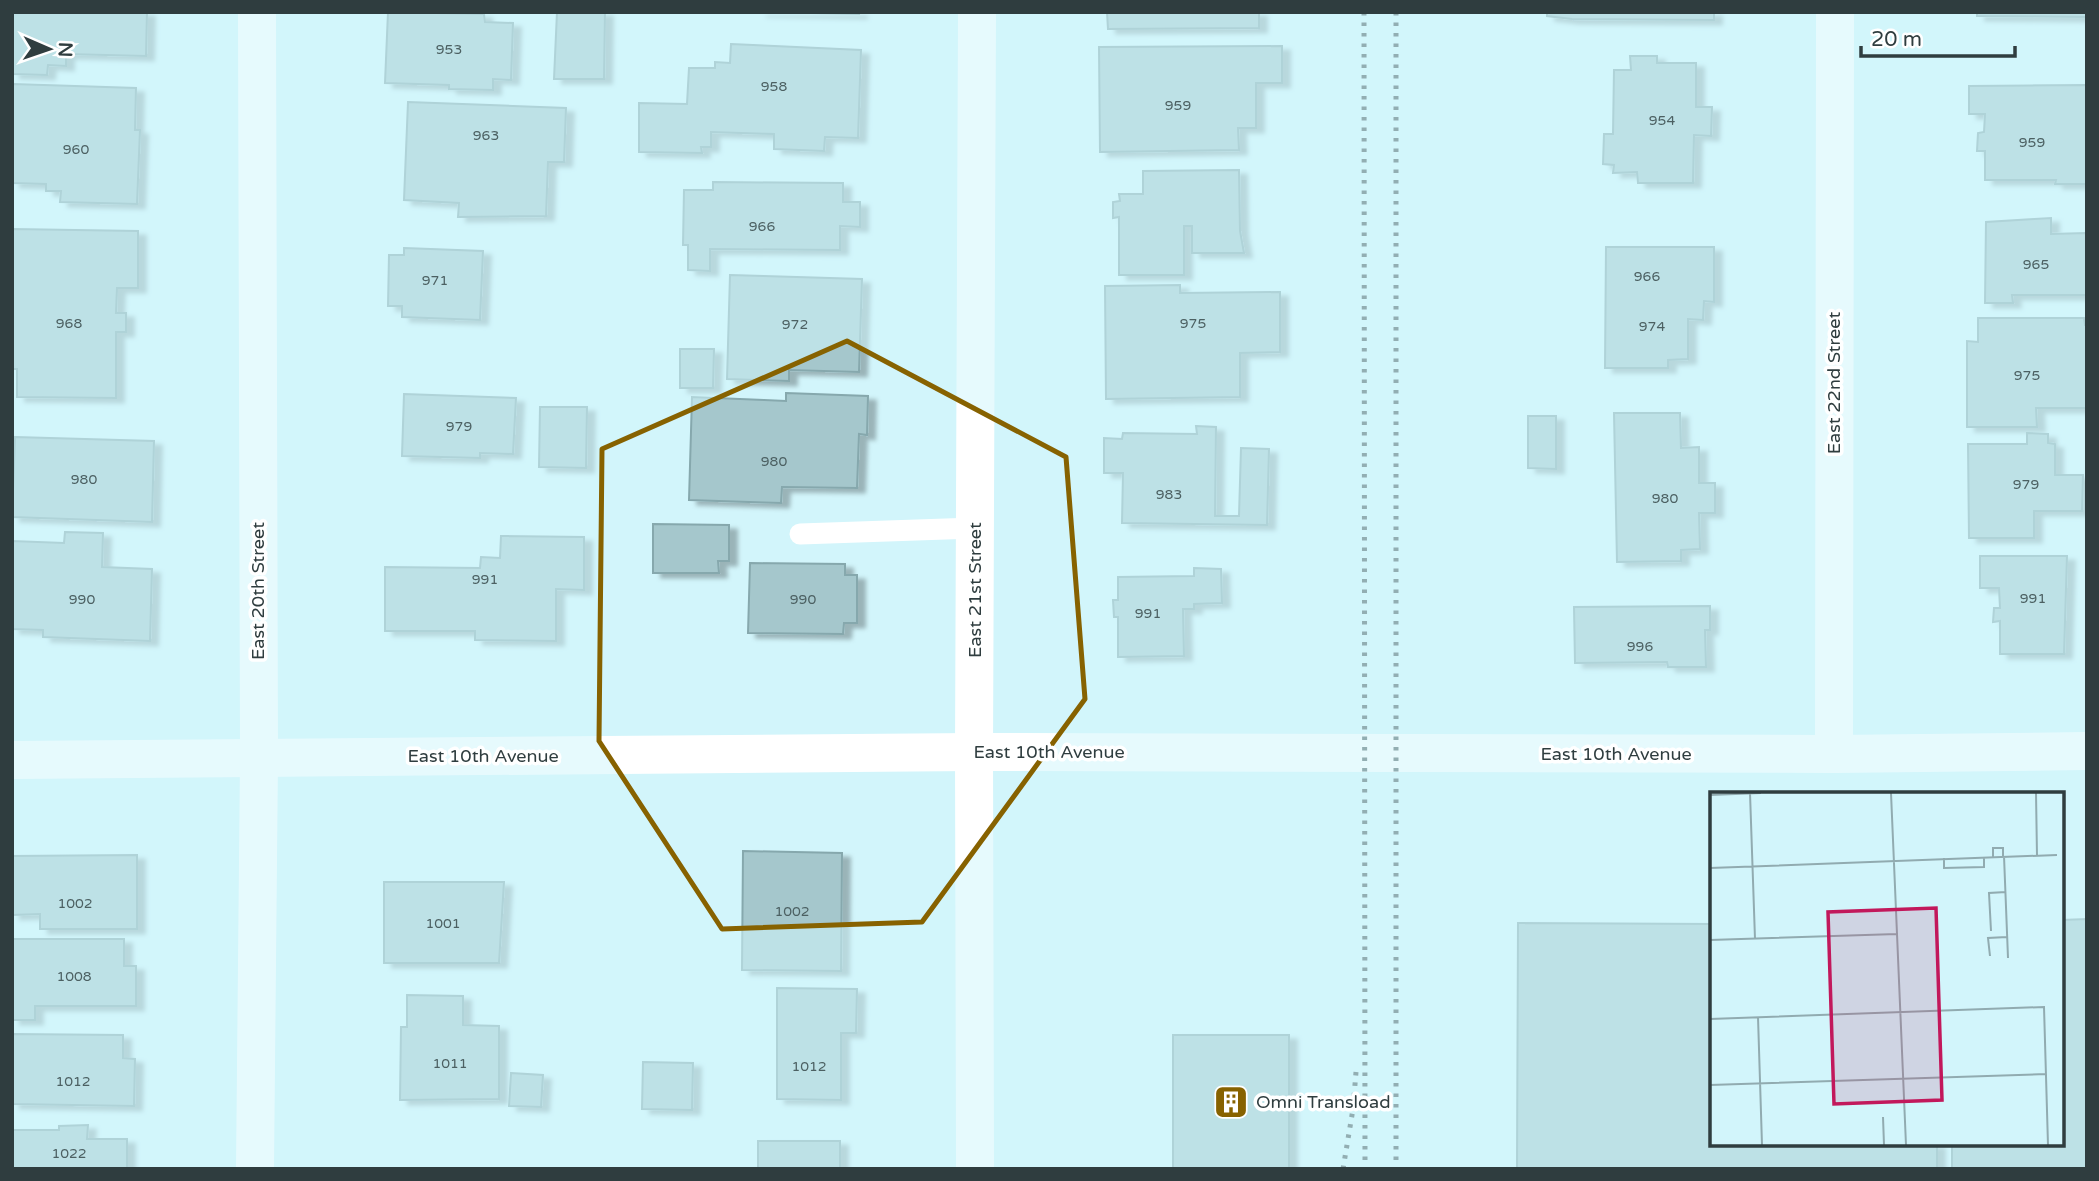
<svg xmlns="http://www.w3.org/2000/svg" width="2099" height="1181" font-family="'Varela Round',sans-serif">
	<defs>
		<filter id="shadow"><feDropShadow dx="8" dy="4.5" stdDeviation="2" flood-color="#0004"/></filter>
	</defs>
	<rect width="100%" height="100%" fill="#d2f5fb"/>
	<g fill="#a5c7cc" stroke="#86a8ad" stroke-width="2" filter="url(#shadow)">
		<polygon points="12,12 147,12 146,56 66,54 66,66 48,65 47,75 12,74"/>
		<polygon points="388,12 484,14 485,22 513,23 511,80 493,79 493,90 449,89 449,85 385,83"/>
		<polygon points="557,12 605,12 604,79 554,79"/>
		<polygon points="758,12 859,12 859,14"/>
		<polygon points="1107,12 1259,12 1259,28 1108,29"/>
		<polygon points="1547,12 1714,12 1714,20 1572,19 1547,16"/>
		<polygon points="1977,12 2087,12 2087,17 1977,16"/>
		<polygon points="731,44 861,50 858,138 825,137 824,151 774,149 774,134 711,132 711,147 701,147 702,153 639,152 639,103 687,104 689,68 715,68 715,62 730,63"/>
		<polygon points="1282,46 1282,83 1256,83 1256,128 1238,128 1239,150 1100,152 1099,47"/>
		<polygon points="1630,56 1657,56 1657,63 1696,63 1696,107 1712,107 1711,136 1694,135 1693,183 1638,183 1637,172 1613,173 1614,165 1603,164 1604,134 1613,134 1614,70 1631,70"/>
		<polygon points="13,84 136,88 135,130 140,130 137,204 60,202 61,191 46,191 46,184 12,183"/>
		<polygon points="2087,85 2087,184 2055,184 2056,180 1985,180 1985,151 1977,151 1978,133 1984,132 1985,114 1969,114 1969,86"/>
		<polygon points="408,102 566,108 564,162 548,162 546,216 458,217 459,203 404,200"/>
		<polygon points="1239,170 1240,231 1244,253 1192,253 1192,226 1184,226 1184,275 1119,275 1119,217 1113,218 1113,202 1120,201 1119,194 1143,194 1143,171"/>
		<polygon points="713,182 843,183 843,202 860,202 860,227 840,226 840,250 710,249 710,271 688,270 688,245 683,245 684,190 713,190"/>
		<polygon points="2051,218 2051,234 2086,233 2087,295 2012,295 2013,303 1985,303 1986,222"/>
		<polygon points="12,229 138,231 138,288 117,288 116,313 126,313 126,332 116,332 116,398 17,397 17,369 12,369"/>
		<polygon points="1606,247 1714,247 1714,302 1704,301 1703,320 1688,319 1688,359 1668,360 1668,368 1605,368"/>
		<polygon points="404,248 483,251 480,320 402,317 402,306 388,306 389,255 404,255"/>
		<polygon points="730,275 862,279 859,372 789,370 789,381 727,379"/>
		<polygon points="1180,285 1180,293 1280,292 1280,352 1240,353 1240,397 1106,399 1105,286"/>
		<polygon points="1978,318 2084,318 2085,325 2087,325 2087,408 2036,408 2037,427 1967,427 1967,341 1978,342"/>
		<polygon points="680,349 714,349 713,388 680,388"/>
		<polygon points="786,393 868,396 867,435 859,434 857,488 782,487 781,503 689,500 692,397 786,401"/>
		<polygon points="404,394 516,398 513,454 480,453 480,458 402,456"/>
		<polygon points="540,407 587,407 586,468 539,467"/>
		<polygon points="1614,413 1680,413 1681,448 1699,447 1699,483 1715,483 1715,513 1699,513 1700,549 1681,550 1681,561 1617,562"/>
		<polygon points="1528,416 1556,416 1556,469 1528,468"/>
		<polygon points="1196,426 1216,427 1215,516 1239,516 1241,448 1269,449 1267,525 1122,523 1123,473 1104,473 1104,438 1122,439 1123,433 1197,434"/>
		<polygon points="2027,433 2048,434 2048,443 2055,444 2055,475 2083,475 2082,511 2034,511 2034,538 1969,538 1968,444 2027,444"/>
		<polygon points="15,437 154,441 152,522 12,517"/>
		<polygon points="653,524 729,525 729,561 718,561 719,573 653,573"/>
		<polygon points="65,532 103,533 102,567 152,569 150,641 43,637 43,630 12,629 12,541 64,543"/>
		<polygon points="501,536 584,537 584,590 556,589 556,641 475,640 475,631 385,631 385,567 480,568 481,557 500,558"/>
		<polygon points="1980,556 2067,556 2064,654 2000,654 2000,621 1993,622 1994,608 2000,608 1999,588 1980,588"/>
		<polygon points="750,563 845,564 845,575 857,575 857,623 844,623 843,634 748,633"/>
		<polygon points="1194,568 1221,569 1222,603 1194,604 1194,609 1183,609 1184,656 1118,657 1118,617 1114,617 1113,600 1118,600 1118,577 1194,576"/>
		<polygon points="1710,606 1710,630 1705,630 1706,667 1668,667 1667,662 1575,663 1574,607"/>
		<polygon points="743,851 842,853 841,971 742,970"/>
		<polygon points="137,855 137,929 40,929 40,914 12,915 12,856"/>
		<polygon points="384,882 504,882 499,963 384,963"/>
		<polygon points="2087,919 2087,1169 1952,1169 1952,1144 2062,1144 2062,920"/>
		<polygon points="1518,923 1712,924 1712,1144 1937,1144 1937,1169 1517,1169"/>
		<polygon points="12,939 124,939 124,966 136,966 136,1006 35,1006 35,1020 12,1020"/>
		<polygon points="777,988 857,989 856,1033 841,1033 841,1100 777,1099"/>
		<polygon points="407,995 463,996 463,1025 499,1026 499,1099 400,1100 401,1027 407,1027"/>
		<polygon points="12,1034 123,1035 123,1058 135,1059 134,1106 12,1104"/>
		<rect x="1173" y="1035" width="116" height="134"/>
		<polygon points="643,1062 693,1063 692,1110 642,1109"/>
		<polygon points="511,1073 543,1075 541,1107 509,1106"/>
		<polygon points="88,1125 87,1139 127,1139 127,1168 12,1169 12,1130 59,1130 59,1126"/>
		<rect x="758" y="1141" width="82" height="28"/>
	</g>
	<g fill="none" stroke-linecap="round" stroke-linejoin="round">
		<polyline stroke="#fff" stroke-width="21" points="800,534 975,528"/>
		<g stroke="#fff" stroke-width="38">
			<polyline points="974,752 975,1169"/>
			<polyline points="1834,754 1835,12"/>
			<polyline points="255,1169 259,758 257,12"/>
		</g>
		<g stroke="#fff" stroke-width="38">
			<polyline points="974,752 977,12"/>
			<polyline points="12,760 974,752 1834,754 2087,751"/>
		</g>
		<g stroke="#46575a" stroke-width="5" stroke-dasharray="3.5 7" stroke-linecap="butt">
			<polyline points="1364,12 1365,1169"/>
			<polyline points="1396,12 1396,1169"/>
			<polyline points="1343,1169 1353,1109 1356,1072"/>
		</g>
	</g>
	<path d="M0 0H2099V1181H0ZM847 341 1066 457 1085 699 922 922 722 929 599 741 602 449Z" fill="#d2f5fb" fill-opacity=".55" fill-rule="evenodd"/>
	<path fill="none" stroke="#876200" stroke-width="5" stroke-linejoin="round" d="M847 341 1066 457 1085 699 922 922 722 929 599 741 602 449Z"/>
	<defs>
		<g id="building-square" transform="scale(1.75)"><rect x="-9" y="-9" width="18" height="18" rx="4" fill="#876200" stroke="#fff"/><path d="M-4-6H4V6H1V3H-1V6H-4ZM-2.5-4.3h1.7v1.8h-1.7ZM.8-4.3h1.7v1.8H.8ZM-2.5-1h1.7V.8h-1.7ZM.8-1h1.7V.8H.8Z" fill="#fff"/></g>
	</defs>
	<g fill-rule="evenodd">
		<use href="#building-square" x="1231" y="1102"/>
	</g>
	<g text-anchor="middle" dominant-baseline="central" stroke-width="7" stroke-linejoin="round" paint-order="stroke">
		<g font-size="14" fill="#4c6062">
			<text x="449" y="49">953</text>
			<text x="774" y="86">958</text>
			<text x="1178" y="105">959</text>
			<text x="1662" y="120">954</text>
			<text x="486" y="135">963</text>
			<text x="2032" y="142">959</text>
			<text x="76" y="149">960</text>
			<text x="762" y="226">966</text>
			<text x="2036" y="264">965</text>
			<text x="1647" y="276">966</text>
			<text x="435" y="280">971</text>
			<text x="69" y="323">968</text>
			<text x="1193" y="323">975</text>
			<text x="795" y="324">972</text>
			<text x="1652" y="326">974</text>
			<text x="2027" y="375">975</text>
			<text x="459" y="426">979</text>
			<text x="774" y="461">980</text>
			<text x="84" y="479">980</text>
			<text x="2026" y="484">979</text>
			<text x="1169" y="494">983</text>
			<text x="1665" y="498">980</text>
			<text x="485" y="579">991</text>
			<text x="2033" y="598">991</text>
			<text x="82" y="599">990</text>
			<text x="803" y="599">990</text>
			<text x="1148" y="613">991</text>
			<text x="1640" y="646">996</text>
			<text x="75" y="903">1002</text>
			<text x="792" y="911">1002</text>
			<text x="443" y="923">1001</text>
			<text x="74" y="976">1008</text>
			<text x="450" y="1063">1011</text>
			<text x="809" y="1066">1012</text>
			<text x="73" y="1081">1012</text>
			<text x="69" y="1153">1022</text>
		</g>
		<g font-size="18" fill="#2f3d3f" stroke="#fff">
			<text transform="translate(1834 383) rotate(-90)">East 22nd Street</text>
			<text transform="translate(975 590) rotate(-90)">East 21st Street</text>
			<text transform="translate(258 591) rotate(-90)">East 20th Street</text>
			<text x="1049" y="752">East 10th Avenue</text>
			<text x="1616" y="754">East 10th Avenue</text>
			<text x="483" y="756">East 10th Avenue</text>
		</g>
		<g font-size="18" fill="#2f3d3f" stroke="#fff" text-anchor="start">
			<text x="1256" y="1102">Omni Transload</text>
		</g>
	</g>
	<g transform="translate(1710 792)">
		<rect width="354" height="354" fill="#d2f5fb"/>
		<path fill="none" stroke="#91abb0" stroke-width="2" d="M40 1 45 147M181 1 196 353M326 1 327 64M0 3 51 1M294 64 298 166M283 65V56H293V64M234 66V76L274 75V65M0 76 347 63M281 139 279 101 296 100M0 148 187 142M280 164 278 146 297 145M48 225 52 353M0 227 334 215 338 353M0 293 336 282M173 325 174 353"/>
		<path fill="#c2185b" fill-opacity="0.15" stroke="#c2185b" stroke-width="3.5" d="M226 116 232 308 124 312 118 120Z"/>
		<rect width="354" height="354" fill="none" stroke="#2f3d3f" stroke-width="3.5"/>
	</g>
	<rect width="2099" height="1181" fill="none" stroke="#2f3d3f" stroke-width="28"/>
	<g transform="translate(49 49) rotate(92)" stroke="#ffffff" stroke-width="5" paint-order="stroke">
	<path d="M0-5L12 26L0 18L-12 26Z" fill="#2f3d3f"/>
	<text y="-10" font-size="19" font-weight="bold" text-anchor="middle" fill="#2f3d3f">N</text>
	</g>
	<path d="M1861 46v10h154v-10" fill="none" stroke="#2f3d3f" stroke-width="3.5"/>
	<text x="1871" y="46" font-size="21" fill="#2f3d3f" stroke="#ffffff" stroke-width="5" paint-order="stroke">20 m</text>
</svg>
